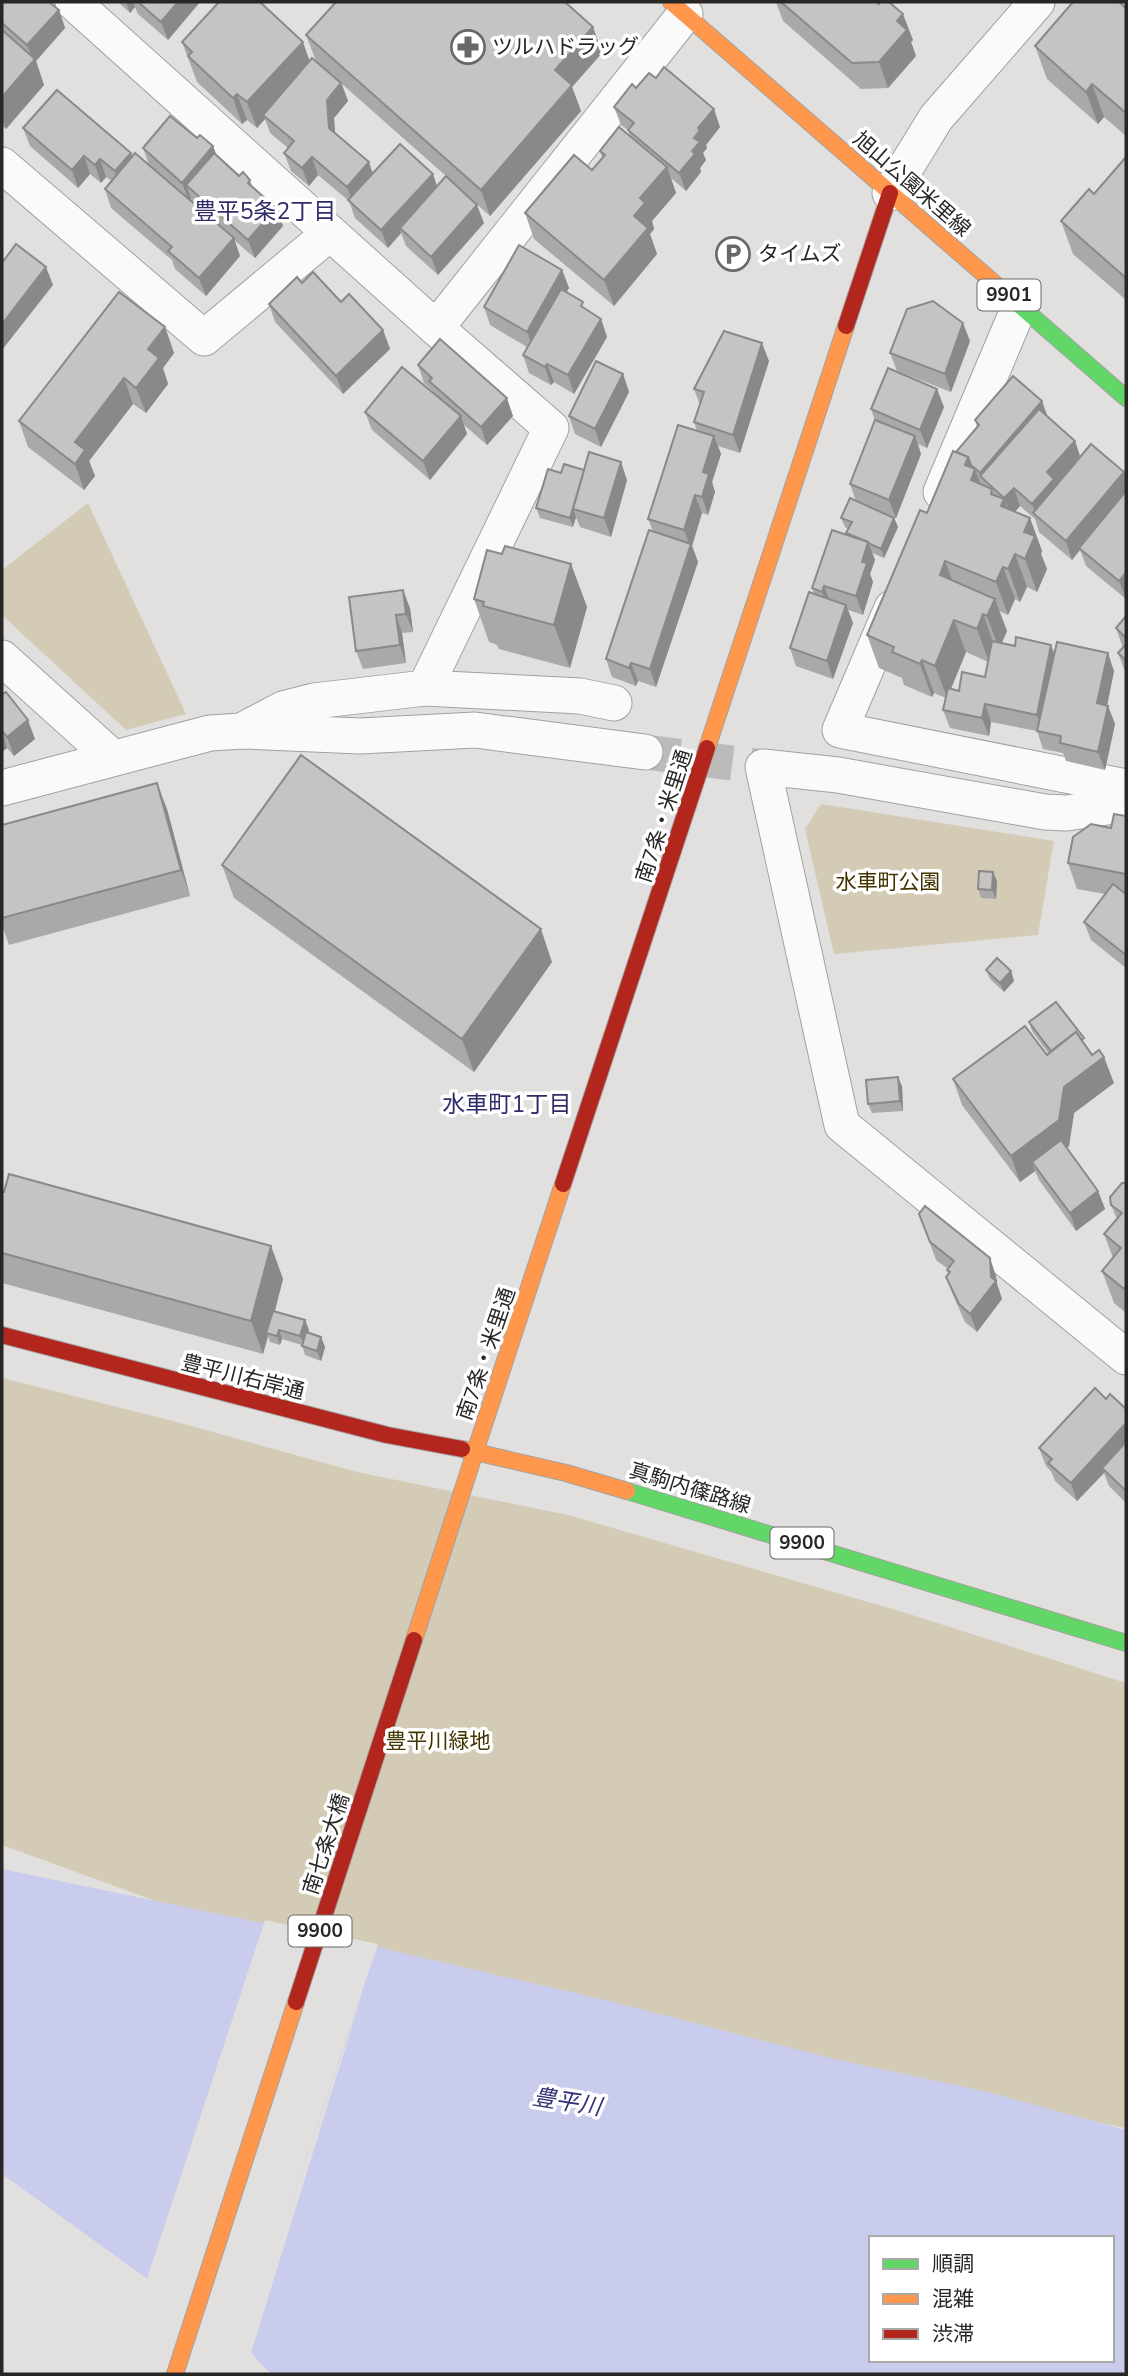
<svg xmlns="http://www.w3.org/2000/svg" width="1128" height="2376" font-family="'Nunito Sans','Noto Sans JP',sans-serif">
	<rect width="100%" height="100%" fill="#e1e0df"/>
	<g fill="#d3cbb5">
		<polygon points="88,503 186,714 126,730 2,615 2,570"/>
		<polygon points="821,804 1054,841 1038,935 834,954 805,829"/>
		<polygon points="2,1378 173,1421 357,1472 568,1515 906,1613 1126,1683 1126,2128 367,1978 2,1845"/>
	</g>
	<path fill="#caccee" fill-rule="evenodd" d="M2 1869 377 1947 601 1999 834 2059 988 2092 1126 2130V2374H271L251 2353 363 1991 242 2347 2 2174ZM871 2238H1112V2360H871Z"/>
	<polygon fill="#e1e0df" points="265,1920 378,1944 241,2351 146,2282"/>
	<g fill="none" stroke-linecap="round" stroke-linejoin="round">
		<polyline stroke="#bcbbba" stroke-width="35" stroke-dasharray="35 18" stroke-linecap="butt" points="645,752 763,767"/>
		<g stroke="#a2a1a0" stroke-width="37">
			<g id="street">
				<polyline points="73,2 436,328 551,428 425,688"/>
				<polyline points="2,165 204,338 330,233"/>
				<polyline points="890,193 936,118 1037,2"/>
				<polyline points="436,328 685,14"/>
				<polyline points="941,492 1020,305"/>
				<polyline points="892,608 840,730 1126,787"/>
				<polyline points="2,658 113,758"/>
				<polyline points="245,729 283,709 314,701 425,688 580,696 614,703"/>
				<polyline points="2,788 210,733 242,731 360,736 475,730 645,752"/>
				<polyline points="1126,804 1067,813 1045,812 838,775 763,767 842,1125 1126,1357"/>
			</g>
		</g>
		<g stroke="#a2a1a0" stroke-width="18">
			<g id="fast">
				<polyline points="1017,303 1126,398"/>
				<polyline points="627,1491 1126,1643"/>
			</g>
		</g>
		<g stroke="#a2a1a0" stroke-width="18">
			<g id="slow">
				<polyline points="671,2 1017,303"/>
				<polyline points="707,748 846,326"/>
				<polyline points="462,1449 475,1452 563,1184"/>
				<polyline points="414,1640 475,1452 566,1473 627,1491"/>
				<polyline points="175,2374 296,2002"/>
			</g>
		</g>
		<g stroke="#a2a1a0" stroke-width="18">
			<g id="jam">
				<polyline points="846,326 890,193"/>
				<polyline points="563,1184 707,748"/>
				<polyline points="2,1335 387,1435 462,1449"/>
				<polyline points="296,2002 414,1640"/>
			</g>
		</g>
		<use href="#street" stroke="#fafafa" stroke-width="35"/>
		<use href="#fast" stroke="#63d668" stroke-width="16"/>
		<use href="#slow" stroke="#ff974d" stroke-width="16"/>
		<use href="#jam" stroke="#b3261e" stroke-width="16"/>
	</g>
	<g fill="#a9a9a8" fill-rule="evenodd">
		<polygon points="2,2 59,10 65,28 36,61 44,85 6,129 2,126"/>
		<polygon points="118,2 200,2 168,40 138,14 135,7 130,13"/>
		<polygon points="776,2 876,2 913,40 911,42 916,56 888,88 861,89 783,21"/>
		<polygon points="1126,8 1126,136 1104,117 1098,124 1047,79 1035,46"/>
		<path d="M593 27 602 53 572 87 581 111 490 216 462 191 484 223 438 275 406 246 401 233 388 248 355 218 349 201 318 175 309 186 291 171 284 153 288 148 270 133 265 119 257 128 247 120 242 124 197 82 182 42 316 61 306 35ZM342 84 446 176 437 186 373 173 335 133 334 118 348 101Z"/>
		<polygon points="636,88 720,127 706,145 707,148 703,153 706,160 700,168 701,172 686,191 671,178 676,193 652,221 654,229 650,234 657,254 614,306 534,239 525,213 592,170 602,157 600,151 630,136 628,130 621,125 614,107"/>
		<polygon points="23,128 132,157 149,165 143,148 197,138 213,146 216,155 239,176 250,180 253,188 276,208 283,226 255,258 234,240 240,256 206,296 175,269 172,260 111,208 105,189 112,181 106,177 101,183 90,174 78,188 30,146"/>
		<polygon points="1126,157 1126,300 1073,254 1061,221 1094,194"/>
		<polygon points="562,270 569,288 566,292 586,310 601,319 607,337 574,394 554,382 551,385 529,373 523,355 527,347 490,325 484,307"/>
		<polygon points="302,283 341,302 383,330 390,349 343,394 275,322 269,304"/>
		<polygon points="165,327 174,353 163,368 168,384 146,413 133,404 89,461 95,476 84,490 28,447 19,421"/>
		<polygon points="970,341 951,392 897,371 890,353"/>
		<polygon points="769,361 740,453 718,446 721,454 712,482 715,492 708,515 702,513 692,546 698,562 656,687 638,681 636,686 612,677 606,659 653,531 648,519 697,431 694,422 700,405 694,389"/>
		<polygon points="418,365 513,416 487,445 463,424 467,434 430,480 372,430 365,412 434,394 432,390 424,383"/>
		<polygon points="623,374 629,392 601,447 575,434 569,416"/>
		<path d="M1042 401 1048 417 1075 441 1126 599 1086 566 1080 550 1072 560 1039 532 1035 519 1020 506 1015 511 1030 518 1042 551 1041 554 1047 569 1037 592 1027 587 1020 602 1015 599 1008 615 999 611 1007 631 1002 643 1054 653 1114 671 1107 705 1115 724 1105 770 1066 761 1063 753 1043 749 1037 731 991 722 989 736 950 728 943 710 946 698 934 693 932 697 904 685 902 678 879 668 867 635 956 452 977 427 975 420ZM966 652 988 662 985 677 959 691 951 689Z"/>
		<polygon points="944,407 927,448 918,444 921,454 896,518 884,513 894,518 898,527 884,558 872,553 875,560 870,574 873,582 863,615 848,610 853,623 833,679 796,666 790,648 814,594 812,588 847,535 848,529 845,527 841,518 856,501 850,484 875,421 871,409"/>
		<polygon points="584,470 627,480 611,537 580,527 576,517 573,527 540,518 536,508 561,473"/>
		<polygon points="571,564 587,607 570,668 499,649 497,645 489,642 474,599"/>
		<polygon points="349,597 410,608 413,632 402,633 406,663 363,669 356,651"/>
		<polygon points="1126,616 1126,674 1118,653 1123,648 1116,628"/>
		<polygon points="2,694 35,739 14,756 7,748 2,752"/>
		<polygon points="167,809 190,896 9,945 2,925 2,825"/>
		<polygon points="1126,816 1126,968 1091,940 1084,922 1105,894 1077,889 1068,863"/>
		<polygon points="222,865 552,962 474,1072 234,898"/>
		<polygon points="993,872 997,881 996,899 981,898 978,889"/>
		<polygon points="986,970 1011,971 1014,981 1004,992 990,979"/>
		<polygon points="1029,1022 1087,1047 1114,1083 1074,1113 1069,1146 1067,1148 1098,1191 1105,1209 1076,1231 1039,1180 1035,1171 1020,1182 962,1105 953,1079 1048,1053 1032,1031"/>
		<polygon points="902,1086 903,1111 872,1113 868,1104"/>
		<polygon points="1126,1183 1126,1313 1114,1303 1102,1271 1113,1258 1104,1234 1117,1219 1111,1205"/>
		<polygon points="2,1192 271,1246 283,1279 275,1311 305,1320 309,1330 308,1333 321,1337 325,1347 321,1361 305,1355 302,1345 282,1339 280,1345 270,1342 268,1336 263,1354 2,1283"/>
		<polygon points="919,1214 996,1276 997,1284 1002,1299 977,1332 965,1322 953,1295 946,1277 948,1274 947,1270 948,1269 936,1260"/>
		<polygon points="1106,1399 1126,1409 1126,1503 1109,1486 1104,1473 1077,1501 1055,1481 1051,1471 1046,1466 1039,1448"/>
	</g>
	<g fill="#8a8988">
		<polygon points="126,2 133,2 135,7 130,13"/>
		<polygon points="178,2 200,2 168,40 161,22"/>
		<polygon points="59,10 65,28 36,61 44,85 6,129 2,118 2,97 33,61 27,45"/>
		<polygon points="903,14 913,40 911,42 916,56 888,88 879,62 897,21"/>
		<polygon points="593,27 602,53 572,87 581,111 490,216 481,190 555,70"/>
		<polygon points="303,42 312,68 263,115 265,119 257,128 247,102"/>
		<polygon points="341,83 348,101 334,118 336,147 329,128 327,100"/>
		<polygon points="1092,84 1104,117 1098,124 1086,92"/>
		<polygon points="237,94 247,120 242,124 233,98"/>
		<polygon points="714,109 720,127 706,145 707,148 703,153 706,160 700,168 701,172 686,191 679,173 692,151 694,138 698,128"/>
		<polygon points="213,146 220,164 186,185 191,198 189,201 182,183"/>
		<polygon points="131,153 137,171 121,189 115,171"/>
		<polygon points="84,156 90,174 78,188 72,170"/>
		<polygon points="312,157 318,175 309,186 302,168"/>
		<polygon points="100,159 106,177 101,183 95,165"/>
		<polygon points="369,162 375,180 354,206 347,187"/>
		<polygon points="667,167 676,193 652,221 654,229 650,234 657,254 614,306 604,280 634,216 640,198"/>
		<polygon points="433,174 439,192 400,228 401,233 388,248 381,230"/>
		<polygon points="477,205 484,223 438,275 431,257"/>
		<polygon points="276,208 283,226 255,258 248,240"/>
		<polygon points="234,238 240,256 206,296 199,278"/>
		<polygon points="46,267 53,285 2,350 2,324"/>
		<polygon points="562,270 569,288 534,350 527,332"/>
		<polygon points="601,319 607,337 574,394 568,375"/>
		<polygon points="963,323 970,341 951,392 945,374"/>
		<polygon points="165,327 174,353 163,368 168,384 146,413 136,388 148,349"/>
		<polygon points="383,330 390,349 343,394 336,376"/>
		<polygon points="762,343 769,361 740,453 733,435"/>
		<polygon points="547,364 554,382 551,385 545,367"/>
		<polygon points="623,374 629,392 601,447 595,429"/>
		<polygon points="124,378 133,404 89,461 95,476 84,490 75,464 75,442"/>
		<polygon points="937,389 944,407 927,448 920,430"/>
		<polygon points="507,398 513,416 487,445 481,427"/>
		<polygon points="1042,401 1048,419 982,478 980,473"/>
		<polygon points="461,416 467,434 430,480 423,461"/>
		<polygon points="714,436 721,454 712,482 715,492 708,515 702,497 703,472"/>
		<polygon points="915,436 921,454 896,518 889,500"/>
		<polygon points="1075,441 1081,459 1036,516 1032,504 1047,472"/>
		<polygon points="968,457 974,473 975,469 987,502 983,513 965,465"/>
		<polygon points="621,462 627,480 611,537 604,518"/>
		<polygon points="584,470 573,509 576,517 573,527 570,518"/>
		<polygon points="1124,472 1126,479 1126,495 1079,548 1080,550 1072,560 1066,541"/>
		<polygon points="1014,488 1020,506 1011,516 1004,498"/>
		<polygon points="695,495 702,513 692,546 698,562 656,687 650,669 690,547 684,530"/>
		<polygon points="1004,499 1016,532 1001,506"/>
		<polygon points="894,518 898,527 884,558 881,549"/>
		<polygon points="1030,518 1042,551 1041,554 1047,569 1037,592 1025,559 1024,532"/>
		<polygon points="868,542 875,560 870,574 873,582 863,615 856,596 862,562"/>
		<polygon points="1015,554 1027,587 1020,602 1008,569"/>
		<polygon points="945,561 957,594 940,575"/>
		<polygon points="571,564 587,607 570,668 554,625"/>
		<polygon points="1003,567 1015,599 1008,615 996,582"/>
		<polygon points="1126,573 1126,599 1119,581"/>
		<polygon points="824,586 831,604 829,610 822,592"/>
		<polygon points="403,590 410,608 413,632 406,614"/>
		<polygon points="995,599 1007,631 999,649 987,616"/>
		<polygon points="846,605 853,623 833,679 827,661"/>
		<polygon points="983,614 995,647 989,662 977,629"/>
		<polygon points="396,615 402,633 406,663 400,645"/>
		<polygon points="954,620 966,652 947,698 935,666"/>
		<polygon points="1051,645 1058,663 1044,733 1037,715"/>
		<polygon points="1108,653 1114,671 1104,721 1097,703"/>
		<polygon points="922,660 934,693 932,697 920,664"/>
		<polygon points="631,663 638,681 636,686 629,668"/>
		<polygon points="985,704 991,722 989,736 982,718"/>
		<polygon points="1108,706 1115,724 1105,770 1098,752"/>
		<polygon points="28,720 35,739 14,756 7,737"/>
		<polygon points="2,732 7,748 2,752"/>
		<polygon points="157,783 167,809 190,896 181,870"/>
		<polygon points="993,872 997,881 996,899 992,890"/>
		<polygon points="541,929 552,962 474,1072 462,1039"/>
		<polygon points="1011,971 1014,981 1004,992 1000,983"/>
		<polygon points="1104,1057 1114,1083 1074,1113 1069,1146 1038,1169 1032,1162 1035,1171 1020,1182 1011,1156 1064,1087"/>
		<polygon points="898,1077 902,1086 903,1111 900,1101"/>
		<polygon points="1098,1191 1105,1209 1076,1231 1070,1213"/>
		<polygon points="271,1246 283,1279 269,1333 266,1333 268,1336 263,1354 251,1321"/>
		<polygon points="990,1258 996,1276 997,1284 1002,1299 977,1332 970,1314 991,1277"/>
		<polygon points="305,1320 309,1330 304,1345 300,1336"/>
		<polygon points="279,1330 282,1339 280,1345 277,1336"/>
		<polygon points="321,1337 325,1347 321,1361 317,1351"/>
		<polygon points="1126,1423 1126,1448 1102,1468 1104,1473 1077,1501 1071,1483"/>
	</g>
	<g fill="#c5c4c3" stroke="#8a8988" stroke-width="2">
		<polygon points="2,2 49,2 59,10 27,45 2,23"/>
		<polygon points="138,2 178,2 161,22"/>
		<polygon points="219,2 260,2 303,42 247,102 237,94 233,98 188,56 192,52 182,42"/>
		<polygon points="336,2 565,2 593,27 555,70 572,85 481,190 306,35"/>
		<polygon points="781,2 876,2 879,4 880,2 889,2 903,14 897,21 907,30 879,62 852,63"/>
		<polygon points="1073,2 1119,2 1126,8 1126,113 1092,84 1086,92 1035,46"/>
		<polygon points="2,30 35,59 2,97"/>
		<polygon points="312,58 341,83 327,100 329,128 369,162 347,187 312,157 302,168 284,153 294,141 263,115"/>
		<polygon points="664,67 714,109 698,128 700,130 694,138 700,142 692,151 695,154 679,173 628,130 634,123 614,107 632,84 636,88 649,73 656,78"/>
		<polygon points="57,90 131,153 115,171 100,159 95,165 84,156 72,170 23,128"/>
		<polygon points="170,116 197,138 200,135 213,146 182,183 143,148"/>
		<polygon points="619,127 667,167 640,198 645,203 634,216 648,228 604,280 525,213 574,155 592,170 605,155 600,151"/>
		<polygon points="400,144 433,174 381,230 348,200"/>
		<polygon points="135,153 234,238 199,278 168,251 172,247 105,189"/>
		<polygon points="214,153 239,176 243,172 250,180 248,183 276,208 248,240 186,185"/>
		<polygon points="1126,157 1126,278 1061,221 1089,189 1094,194"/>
		<polygon points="446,176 477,205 431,257 400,228"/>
		<polygon points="16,244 46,267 2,324 2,263"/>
		<polygon points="519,245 562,270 527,332 484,307"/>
		<polygon points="313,272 341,302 349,294 383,330 336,376 269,304 297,277 302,283"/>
		<polygon points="561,289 583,302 581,306 601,319 568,375 547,364 545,367 523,355"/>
		<polygon points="119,292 165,327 148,349 159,358 136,388 124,378 75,442 85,450 75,464 19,421"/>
		<polygon points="933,301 963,323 945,374 890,353 907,309"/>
		<polygon points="724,331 762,343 733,435 694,422 704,392 694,389"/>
		<polygon points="440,339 507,398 481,427 429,381 432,378 418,365"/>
		<polygon points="596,361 623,374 595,429 569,416"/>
		<polygon points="402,367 461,416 423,461 365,412"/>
		<polygon points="888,368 937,389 920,430 871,409"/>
		<polygon points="1013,376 1042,401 980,473 971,465 968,457 956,452 979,425 975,420"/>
		<polygon points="1039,409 1075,441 1047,472 1054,479 1032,504 1014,488 1004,498 980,476"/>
		<polygon points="875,420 915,436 889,500 850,484"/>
		<polygon points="678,425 714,436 703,472 709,474 702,497 695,495 684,530 648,519"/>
		<polygon points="1091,444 1124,472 1066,541 1033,513"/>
		<polygon points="953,451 968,457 965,465 975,469 971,480 992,489 991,494 1004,499 1001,506 1030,518 1024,532 1035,536 1025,559 1015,554 1008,569 1003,567 996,582 945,561 940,575 995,599 987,616 983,614 977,629 954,620 935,666 922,660 920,664 892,652 894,647 867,635 920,510 927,513"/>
		<polygon points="589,452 621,462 604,518 573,509"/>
		<polygon points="564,464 584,470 570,518 536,508 548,469 561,473"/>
		<polygon points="1126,491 1126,573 1119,581 1079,548"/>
		<polygon points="850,498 894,518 881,549 868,543 868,542 846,533 852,522 841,518"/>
		<polygon points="649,530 691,544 650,669 631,663 629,668 606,659"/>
		<polygon points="832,530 868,542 862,562 867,563 856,596 824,586 822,592 812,588"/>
		<polygon points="505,546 571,564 554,625 483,606 484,602 474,599 487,550 502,554"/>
		<polygon points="403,590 406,614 396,615 400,645 356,651 349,597"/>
		<polygon points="809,592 846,605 827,661 790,648"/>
		<polygon points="1126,616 1126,638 1116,628"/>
		<polygon points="1016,637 1051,645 1037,715 985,704 982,718 943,710 948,688 959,691 962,672 985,677 992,641 1015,646"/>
		<polygon points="1057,642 1108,653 1097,703 1108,706 1098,752 1060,743 1061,736 1037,731"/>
		<polygon points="1126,644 1126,660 1118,653"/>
		<polygon points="6,692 28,720 7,737 2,731 2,694"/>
		<polygon points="301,755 541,929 462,1039 222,865"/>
		<polygon points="157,783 181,870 2,918 2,825"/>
		<polygon points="1114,814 1126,816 1126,874 1068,863 1073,837 1091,824 1111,828"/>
		<polygon points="979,871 993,872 992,890 978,889"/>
		<polygon points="1113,884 1126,894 1126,955 1084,922"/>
		<polygon points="997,958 1011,971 1000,983 986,970"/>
		<polygon points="1056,1002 1084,1038 1081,1040 1076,1032 1051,1051 1029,1022"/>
		<polygon points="1025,1026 1047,1055 1076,1032 1092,1055 1099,1050 1104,1057 1064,1087 1059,1120 1011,1156 953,1079"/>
		<polygon points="898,1077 900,1101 868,1104 866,1080"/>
		<polygon points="1061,1140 1098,1191 1070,1213 1032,1162"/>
		<polygon points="9,1174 271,1246 251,1321 2,1253 2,1192 4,1192"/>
		<polygon points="1122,1183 1126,1183 1126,1286 1124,1289 1102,1271 1121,1248 1104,1234 1122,1213 1111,1205 1110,1197"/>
		<polygon points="925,1206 990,1258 991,1277 996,1281 970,1314 959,1304 946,1277 950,1272 947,1270 954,1261 930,1242 919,1214"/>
		<polygon points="273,1311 305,1320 300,1336 279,1330 277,1336 266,1333"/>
		<polygon points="306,1332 321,1337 317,1351 302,1346"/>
		<polygon points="1095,1388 1106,1399 1110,1394 1126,1409 1126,1423 1071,1483 1048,1463 1052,1459 1039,1448"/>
		<polygon points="1126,1442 1126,1491 1102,1468"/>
	</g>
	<defs>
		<g id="pharmacy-ring" transform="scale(1.75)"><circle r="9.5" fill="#fff" stroke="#696867" stroke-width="1.5"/><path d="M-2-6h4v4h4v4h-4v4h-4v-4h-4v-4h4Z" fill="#696867"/></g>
		<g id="parking-ring" transform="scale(1.75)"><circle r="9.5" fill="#fff" stroke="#696867" stroke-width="1.5"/><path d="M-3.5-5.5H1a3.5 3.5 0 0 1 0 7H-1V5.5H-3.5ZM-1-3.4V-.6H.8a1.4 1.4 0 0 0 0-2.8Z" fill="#696867"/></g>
	</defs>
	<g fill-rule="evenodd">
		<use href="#pharmacy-ring" x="468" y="47"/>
		<use href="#parking-ring" x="733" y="254"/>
	</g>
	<g text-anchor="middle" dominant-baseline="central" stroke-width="7" stroke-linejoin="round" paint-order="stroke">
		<g fill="#fff" stroke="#686867" stroke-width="2">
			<rect x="977.5" y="279.5" width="63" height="31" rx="5"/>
			<rect x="770.5" y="1527.5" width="63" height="31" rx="5"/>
			<rect x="288.5" y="1915.5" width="63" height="31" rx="5"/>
		</g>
		<g font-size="19" font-weight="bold" fill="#282726">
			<text x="1009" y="295">9901</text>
			<text x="802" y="1543">9900</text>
			<text x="320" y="1931">9900</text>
		</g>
		<g font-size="21" fill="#282726" stroke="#fff" text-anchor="start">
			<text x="492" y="47">ツルハドラッグ</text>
			<text x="758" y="254">タイムズ</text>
		</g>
		<g font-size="21" fill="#282726" stroke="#fff">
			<text transform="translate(912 184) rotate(41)">旭山公園米里線</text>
			<text transform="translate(664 816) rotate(-72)">南7条・米里通</text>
			<text transform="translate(486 1354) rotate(-71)">南7条・米里通</text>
			<text transform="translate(243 1377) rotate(14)">豊平川右岸通</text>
			<text transform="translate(690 1488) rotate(17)">真駒内篠路線</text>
			<text transform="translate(326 1844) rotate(-72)">南七条大橋</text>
		</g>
		<g font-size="21" fill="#423300" stroke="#fff">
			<text x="888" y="882">水車町公園</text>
			<text x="438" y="1741">豊平川緑地</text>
		</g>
		<g font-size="23" fill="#2f2c67" stroke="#fff">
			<text x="265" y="211">豊平5条2丁目</text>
			<text x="507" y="1104">水車町1丁目</text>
		</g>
		<g font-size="23" font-style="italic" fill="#342f76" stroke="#fff">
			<text transform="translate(567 2102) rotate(9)">豊平川</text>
		</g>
	</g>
	<rect width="1128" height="2376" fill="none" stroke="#282726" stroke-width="7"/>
	<rect x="869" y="2236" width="245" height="126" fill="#ffffff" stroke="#a9a9a8" stroke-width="2"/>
	<rect x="883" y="2259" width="35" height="10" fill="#63d668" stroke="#a9a9a8" stroke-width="2"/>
	<text x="932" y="2271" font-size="21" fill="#282726">順調</text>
	<rect x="883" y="2294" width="35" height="10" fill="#ff974d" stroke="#a9a9a8" stroke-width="2"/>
	<text x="932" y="2306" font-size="21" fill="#282726">混雑</text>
	<rect x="883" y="2329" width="35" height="10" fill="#b3261e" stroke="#a9a9a8" stroke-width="2"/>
	<text x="932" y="2341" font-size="21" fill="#282726">渋滞</text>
</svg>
